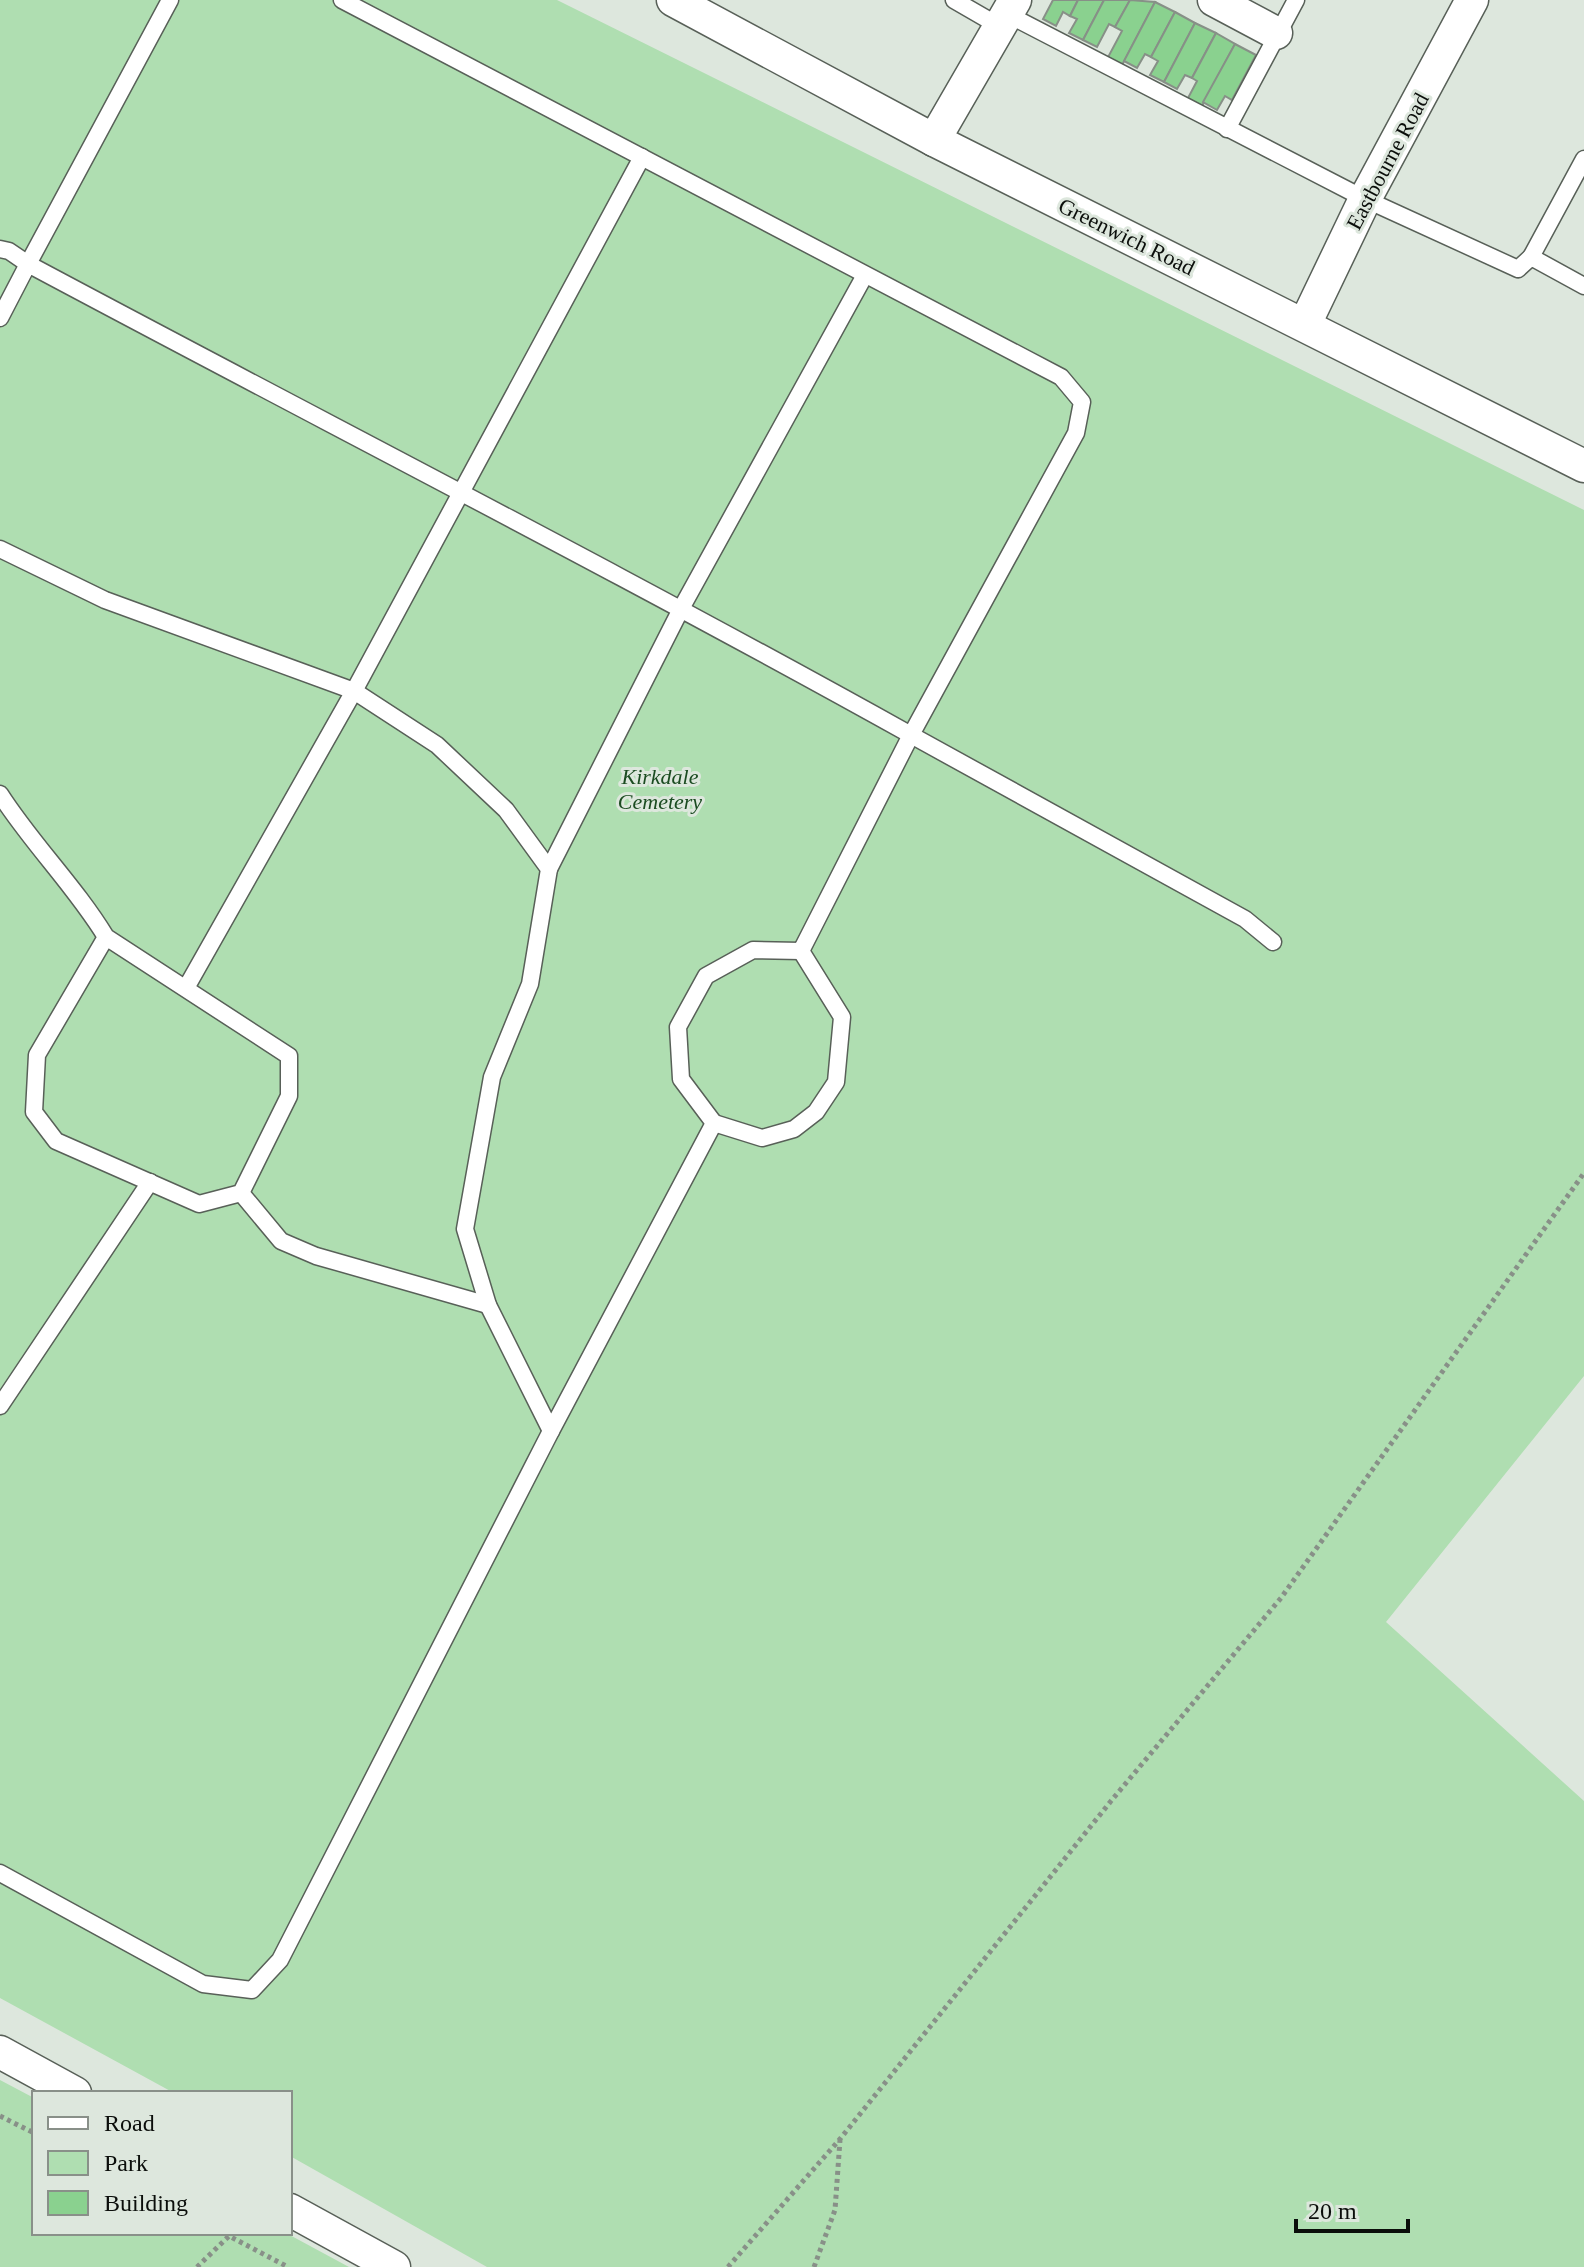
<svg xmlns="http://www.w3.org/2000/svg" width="1584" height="2267" font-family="'Times New Roman',serif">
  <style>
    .green { fill: #afdeb1 }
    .building { fill: #8ad18f; stroke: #879087; stroke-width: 2 }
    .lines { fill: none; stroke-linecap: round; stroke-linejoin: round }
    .service-casing { stroke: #586058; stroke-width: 19 }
    .minor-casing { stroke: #586058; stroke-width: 35 }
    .path { stroke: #889088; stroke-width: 5; stroke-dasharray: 4 4; stroke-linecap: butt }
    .service { stroke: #fff; stroke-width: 16 }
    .minor { stroke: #fff; stroke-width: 32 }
    .labels { text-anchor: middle; stroke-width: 6; stroke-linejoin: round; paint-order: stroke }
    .street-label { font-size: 22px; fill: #0b0e0b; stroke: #dde7dd }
    .park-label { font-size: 22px; font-style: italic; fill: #1b4c21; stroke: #dde7dd }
  </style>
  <rect width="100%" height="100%" fill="#dde7dd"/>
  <g class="green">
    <polygon points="0,0 557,0 1584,510 1584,1376 1386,1622 1584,1801 1584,2267 487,2267 290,2156 290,2093 174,2093 0,1998"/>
    <polygon points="0,2080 34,2098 34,2233 286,2233 349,2267 0,2267"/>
  </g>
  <g class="building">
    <polygon points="1053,0 1078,0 1070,16 1063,12 1056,26 1043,19"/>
    <polygon points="1078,0 1104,0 1083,40 1069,33 1077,19 1070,16"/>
    <polygon points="1104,0 1130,0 1115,27 1109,24 1097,47 1083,40"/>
    <polygon points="1130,0 1155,2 1120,69 1106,61 1122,31 1115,27"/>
    <polygon points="1155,2 1175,12 1151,57 1145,54 1137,68 1124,61"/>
    <polygon points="1175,12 1195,23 1164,82 1150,75 1158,61 1151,57"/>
    <polygon points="1195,23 1216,33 1192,78 1185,75 1177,89 1164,82"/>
    <polygon points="1216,33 1235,44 1202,106 1188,98 1197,81 1192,78"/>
    <polygon points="1235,44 1256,55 1232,100 1225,96 1217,110 1203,102"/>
  </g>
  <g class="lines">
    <defs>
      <g id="service">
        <polyline points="342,0 1061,377 1082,402 1076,433 911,735 1245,919 1273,942"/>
        <polyline points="954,0 999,26"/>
        <polyline points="1007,14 1365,199 1518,269 1531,257 1584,286"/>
        <polyline points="1227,129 1296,0"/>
        <polyline points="0,249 9,251 28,264 170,0"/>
        <polyline points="1531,257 1584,159"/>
        <path d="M0 318 28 264C322 421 620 573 911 735L801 951 753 950 706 976 678 1027 681 1079 714 1123 551 1431 488 1305 465 1229 492 1077 530 984 549 869 506 810 437 745 354 691 105 600 0 549"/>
        <path d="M0 794C32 844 75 886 106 937L289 1056V1096L241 1193 199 1204 56 1141 34 1112 37 1055 106 937"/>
        <polyline points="549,869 682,607 865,275"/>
        <polyline points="186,988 354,691 642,157"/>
        <polyline points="714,1123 762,1138 794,1129 816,1112 836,1082 842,1017 801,951"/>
        <polyline points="241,1193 281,1241 316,1256 488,1305"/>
        <polyline points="0,1406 150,1182"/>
        <polyline points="0,1873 203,1984 252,1990 280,1960 551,1431"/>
      </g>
      <g id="minor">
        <polyline points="673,0 934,140 1584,466"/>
        <polyline points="1214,0 1276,33"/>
        <polyline points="934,140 1015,0"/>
        <polyline points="1305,324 1365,199 1472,0"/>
        <polyline points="0,2052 75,2093"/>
        <polyline points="290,2210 394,2267"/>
      </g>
    </defs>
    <use href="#service" class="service-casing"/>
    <use href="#minor" class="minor-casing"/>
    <g class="path">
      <polyline points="0,2116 34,2133"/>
      <polyline points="197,2267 229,2236 288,2267"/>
      <polyline points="728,2267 840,2139 1111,1801 1281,1598 1584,1173"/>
      <polyline points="814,2267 835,2210 840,2140"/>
    </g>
    <use href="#service" class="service"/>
    <use href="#minor" class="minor"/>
  </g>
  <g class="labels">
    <g class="street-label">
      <text transform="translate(1387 161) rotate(-62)" y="8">Eastbourne Road</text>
      <text transform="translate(1127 236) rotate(26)" y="8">Greenwich Road</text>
    </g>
    <g class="park-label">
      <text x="660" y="784">Kirkdale<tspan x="660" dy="25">Cemetery</tspan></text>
    </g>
  </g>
  <rect x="32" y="2091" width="260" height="144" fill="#dde7dd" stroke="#899089" stroke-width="2"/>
  <rect x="48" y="2117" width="40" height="12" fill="#ffffff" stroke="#899089" stroke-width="2"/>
  <text x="104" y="2131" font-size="24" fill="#0b0e0b">Road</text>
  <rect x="48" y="2151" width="40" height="24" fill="#afdeb1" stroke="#899089" stroke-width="2"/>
  <text x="104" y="2171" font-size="24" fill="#0b0e0b">Park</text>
  <rect x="48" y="2191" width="40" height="24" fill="#8ad18f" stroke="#899089" stroke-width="2"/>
  <text x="104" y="2211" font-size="24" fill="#0b0e0b">Building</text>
  <path d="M1296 2219v12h112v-12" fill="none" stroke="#0b0e0b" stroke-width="4"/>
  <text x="1308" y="2219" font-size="24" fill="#0b0e0b" stroke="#dde7dd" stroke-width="6" paint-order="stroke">20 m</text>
</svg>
